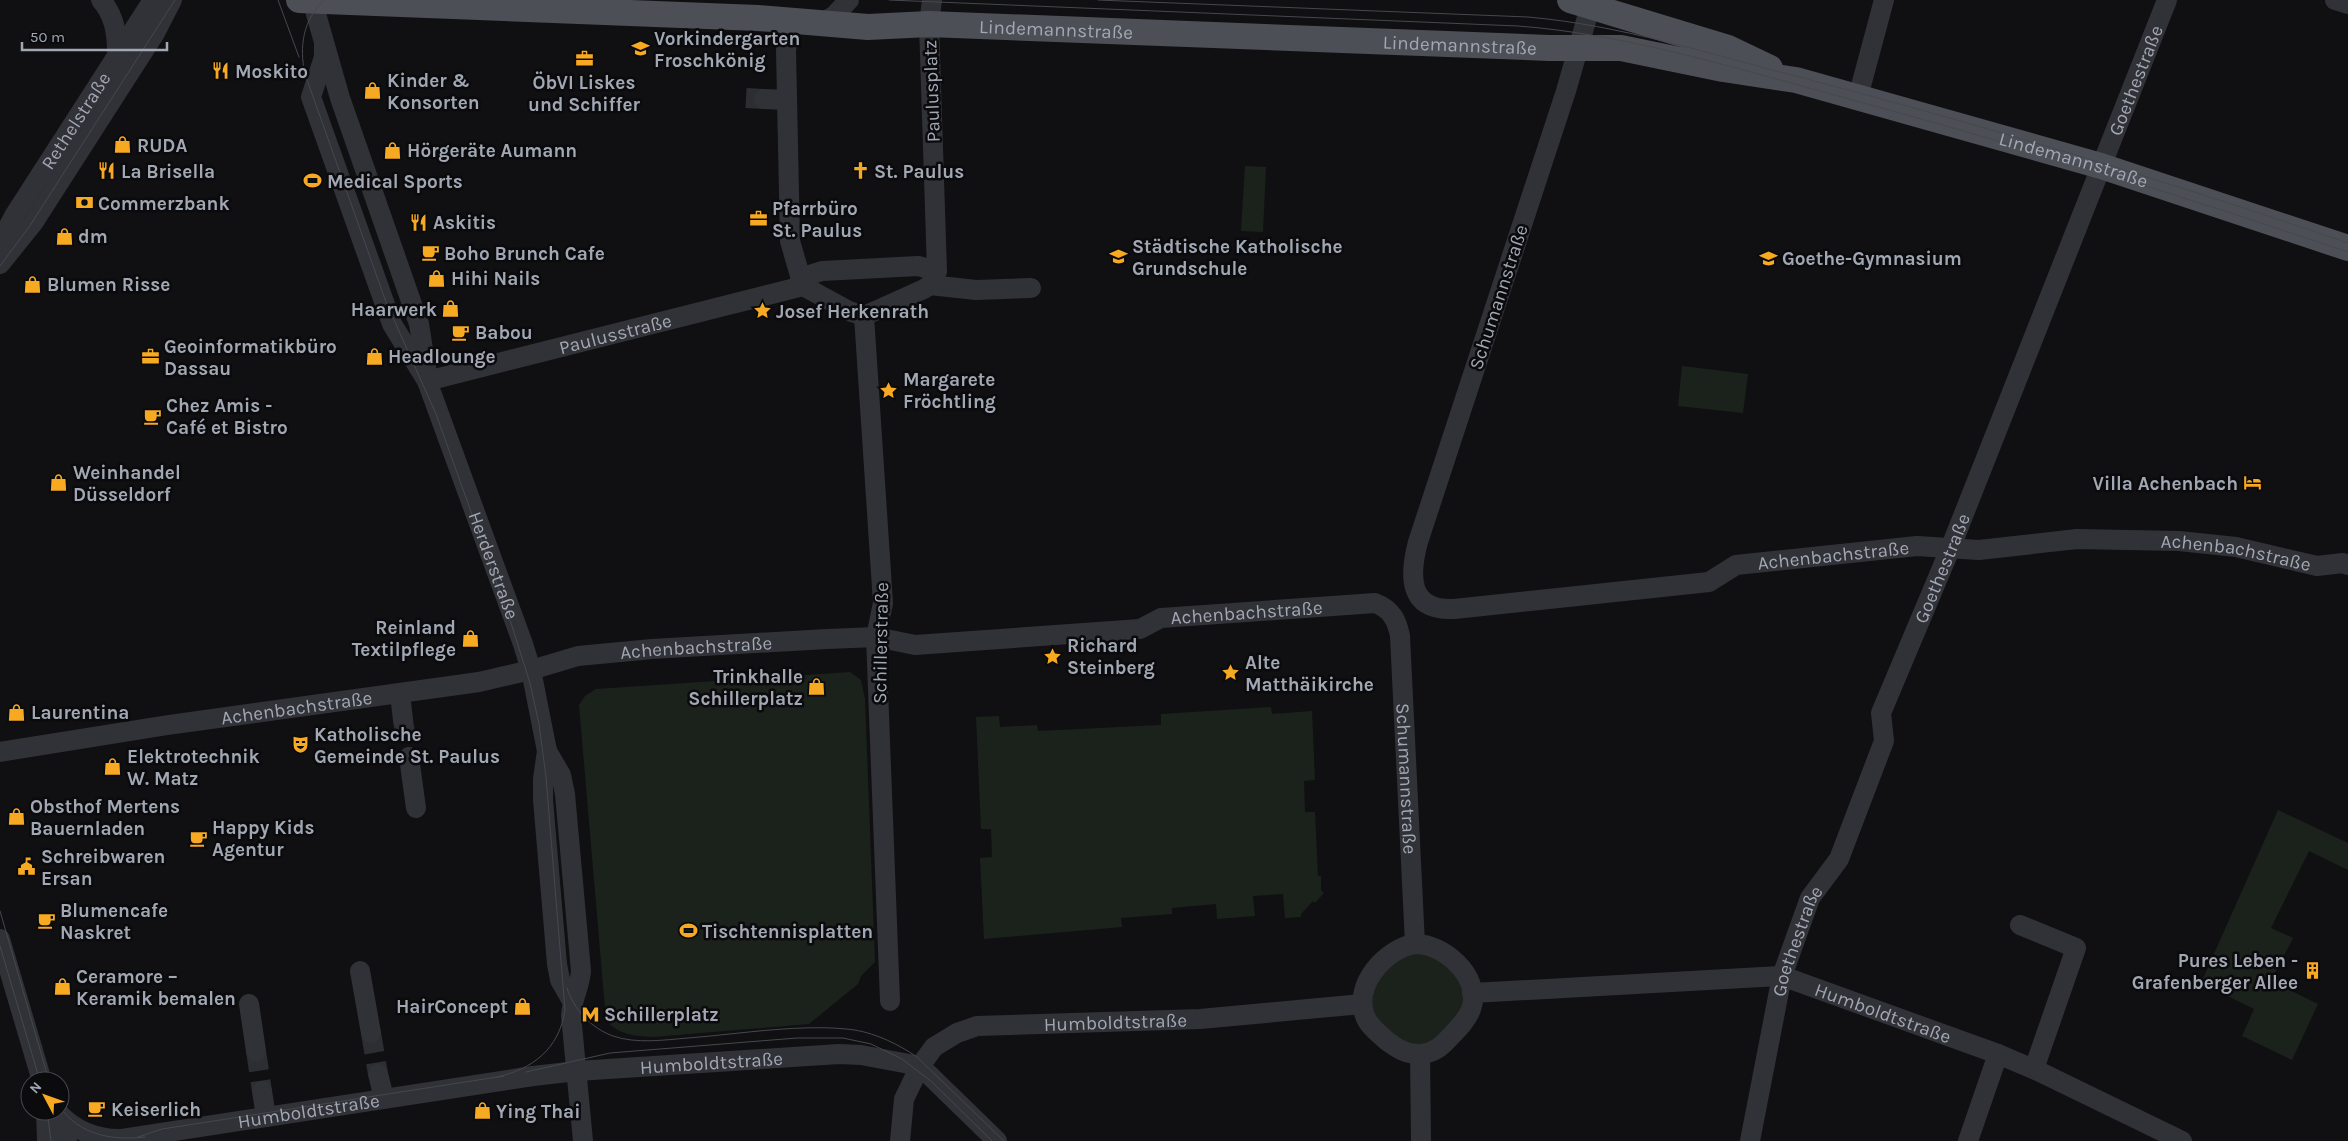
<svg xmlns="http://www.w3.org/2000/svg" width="2348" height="1141" font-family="Karla,sans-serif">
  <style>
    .green { fill: #1b221b }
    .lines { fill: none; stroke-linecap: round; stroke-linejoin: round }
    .minor-tunnel { stroke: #2d2e32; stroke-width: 20; stroke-dasharray: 20 10; stroke-linecap: butt }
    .minor { stroke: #313237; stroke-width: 20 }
    .major { stroke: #4d4f56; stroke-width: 26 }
    .tram { stroke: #46484e; stroke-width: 1 }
    .labels { text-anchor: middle; stroke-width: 5; stroke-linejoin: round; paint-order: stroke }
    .street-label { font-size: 19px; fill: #a1a7b3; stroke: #0b0b0d }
    .poi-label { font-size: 19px; font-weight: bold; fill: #a1a7b3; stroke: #0b0b0d; text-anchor: start }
  </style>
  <rect width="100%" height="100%" fill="#101012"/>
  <g class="green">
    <polygon points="1245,166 1266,167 1263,232 1241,231"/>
    <polygon points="1682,366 1748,374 1743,413 1678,406"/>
    <path d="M850 672 861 680 865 699 875 962 861 976 858 984 809 1024 653 1037C635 1036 618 1035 606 1020L579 705 585 696 596 689Z"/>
    <polygon points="1271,707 1272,714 1312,711 1315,780 1304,781 1305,812 1315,812 1318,876 1321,876 1321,890 1324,893 1315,903 1313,901 1301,914 1301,917 1285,918 1283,894 1253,896 1255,916 1217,919 1216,904 1172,908 1172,914 1121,918 1122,927 984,939 980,858 992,857 991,829 981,829 976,717 999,716 1000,727 1037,725 1038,731 1161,725 1161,714"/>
    <polygon points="2278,810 2348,843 2348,870 2309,851 2271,928 2293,938 2271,981 2318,1004 2292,1060 2242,1036 2254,1009 2201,983"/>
    <polygon points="1422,945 1464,974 1468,1012 1420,1053 1372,1024 1369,980"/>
  </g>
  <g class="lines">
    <g class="minor-tunnel">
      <polyline points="746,98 764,99"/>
      <polyline points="403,720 409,757"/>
      <polyline points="371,1033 378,1074"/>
      <polyline points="256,1051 262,1091"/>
    </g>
    <g class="minor">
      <path d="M101 0C114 15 117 32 117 52"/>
      <polyline points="312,0 340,98 419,324 427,374"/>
      <path id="s1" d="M1592 0 1566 91 1418 542C1409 576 1408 611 1454 609L1709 582 1736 565 1917 546 1979 550 2077 539 2179 541 2236 547 2317 566 2343 563 2348 565"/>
      <polyline points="2335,0 2348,4"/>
      <polyline points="796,21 789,32 786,50 790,241 803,286 849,311 864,316 924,289 930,285 937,271 929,24 932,0"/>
      <polyline points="823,22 834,16 849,0"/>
      <path id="s2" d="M324 45V57L311 97 392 324 427 381 523 644 531 670 547 751 543 779V800L557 964 560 980 572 1001"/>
      <polyline points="1858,97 1884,0"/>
      <polyline points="764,99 787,100"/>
      <path id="s3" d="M0 243 14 216 153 0"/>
      <polyline points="0,264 33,223 155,33 172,0"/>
      <polyline points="800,278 822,271 918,266 937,271"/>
      <polyline points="930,285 976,290 1031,288"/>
      <polyline points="864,316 883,603 876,637 890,1001"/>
      <path id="s4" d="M427 381 803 286"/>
      <polyline points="400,694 403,720"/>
      <path d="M547 751 561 775 565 794 581 971C580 986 572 999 571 1015L583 1141"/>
      <path id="s5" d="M0 752 168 725 479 682 531 670 578 656 652 649 827 639 876 637 915 645 1140 629 1161 618 1375 603C1391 609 1397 620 1400 636L1415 944"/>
      <polyline points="409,757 416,808"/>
      <polyline points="2020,925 2076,948 2034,1069"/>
      <polyline points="0,939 42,1081"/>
      <path d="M1415 944C1443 943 1480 976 1472 1006 1469 1018 1458 1029 1450 1037 1442 1046 1434 1053 1421 1054 1407 1055 1398 1049 1387 1041 1379 1034 1368 1025 1365 1016 1353 985 1386 948 1415 944Z"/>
      <polyline points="360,971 371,1033"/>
      <path id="s6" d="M1472 993 1782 976 1998 1054 2040 1072 2182 1141"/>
      <polyline points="249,1004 256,1051"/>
      <polyline points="1420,1054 1421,1141"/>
      <polyline points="920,1066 997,1141"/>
      <polyline points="378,1074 384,1098"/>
      <polyline points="262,1091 266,1117"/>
      <polyline points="46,1111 47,1141"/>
      <path id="s7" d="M57 1111C72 1130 98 1140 122 1139L533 1076 577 1071 839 1054 861 1055 920 1066"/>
      <polyline points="54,1113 67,1141"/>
      <path id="s8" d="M900 1141 904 1099 920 1066 934 1047 957 1033 977 1026 1200 1019 1362 1004"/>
      <path id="s9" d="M1750 1141 1782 976 1810 898 1839 859 1884 741 1881 713 1950 549 2167 0"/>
      <polyline points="1968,1141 1998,1054"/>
    </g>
    <g class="major">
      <path id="s10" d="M299 0 758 18 868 27 929 24 1549 48H1621L1723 69 1796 80 2101 166 2348 248"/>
      <polyline points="1570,0 1728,48 1770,68"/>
    </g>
    <g class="tram">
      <polyline points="278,0 299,57"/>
      <path d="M324 0C303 20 299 46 305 74L386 302 436 414 511 623 530 683 539 724 546 777 565 1010C559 1049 533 1069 497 1077"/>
      <path d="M889 0 1518 26C1624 34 1728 66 1831 94 2005 141 2177 194 2348 252"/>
      <path d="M1098 0 1528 17C1620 25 1710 54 1799 77 1984 125 2167 181 2348 243"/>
      <polyline points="0,266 29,227 175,0"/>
      <polyline points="0,911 49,1081"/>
      <polyline points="0,946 40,1081"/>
      <path d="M567 988C574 1010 591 1028 613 1036 636 1044 664 1040 688 1038 740 1034 804 1023 855 1030 877 1034 898 1044 917 1057L1004 1141"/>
      <polyline points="526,1072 610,1053 797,1038 843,1038 871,1044 902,1059 931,1081 992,1141"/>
      <path d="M60 1107C79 1135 113 1141 145 1137"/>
      <polyline points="47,1111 51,1141"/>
      <polyline points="138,1137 162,1129 504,1076"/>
    </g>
  </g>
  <defs>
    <symbol id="school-bare" viewBox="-9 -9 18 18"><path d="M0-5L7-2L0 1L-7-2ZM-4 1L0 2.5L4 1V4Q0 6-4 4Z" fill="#f8a922" stroke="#0b0b0d" stroke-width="2.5" paint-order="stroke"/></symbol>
    <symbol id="office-bare" viewBox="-9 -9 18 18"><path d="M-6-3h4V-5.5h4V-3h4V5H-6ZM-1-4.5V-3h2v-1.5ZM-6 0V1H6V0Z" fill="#f8a922" stroke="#0b0b0d" stroke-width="2.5" paint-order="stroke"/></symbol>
    <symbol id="restaurant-bare" viewBox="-9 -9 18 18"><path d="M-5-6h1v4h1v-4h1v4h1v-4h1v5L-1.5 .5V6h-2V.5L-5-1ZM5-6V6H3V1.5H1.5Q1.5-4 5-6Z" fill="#f8a922" stroke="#0b0b0d" stroke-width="2.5" paint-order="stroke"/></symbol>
    <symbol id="shop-bare" viewBox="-9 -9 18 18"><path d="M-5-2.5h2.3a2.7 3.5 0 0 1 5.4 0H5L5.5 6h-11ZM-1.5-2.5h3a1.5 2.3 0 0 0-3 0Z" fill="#f8a922" stroke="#0b0b0d" stroke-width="2.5" paint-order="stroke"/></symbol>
    <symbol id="church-bare" viewBox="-9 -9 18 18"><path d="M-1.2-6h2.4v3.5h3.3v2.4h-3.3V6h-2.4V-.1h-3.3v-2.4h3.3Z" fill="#f8a922" stroke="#0b0b0d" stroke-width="2.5" paint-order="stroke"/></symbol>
    <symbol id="stadium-bare" viewBox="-9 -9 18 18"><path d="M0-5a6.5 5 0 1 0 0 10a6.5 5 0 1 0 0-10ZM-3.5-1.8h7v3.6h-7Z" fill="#f8a922" stroke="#0b0b0d" stroke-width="2.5" paint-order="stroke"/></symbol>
    <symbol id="bank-bare" viewBox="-9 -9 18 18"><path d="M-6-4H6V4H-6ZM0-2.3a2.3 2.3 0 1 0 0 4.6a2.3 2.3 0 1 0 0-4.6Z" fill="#f8a922" stroke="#0b0b0d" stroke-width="2.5" paint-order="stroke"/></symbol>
    <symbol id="cafe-bare" viewBox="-9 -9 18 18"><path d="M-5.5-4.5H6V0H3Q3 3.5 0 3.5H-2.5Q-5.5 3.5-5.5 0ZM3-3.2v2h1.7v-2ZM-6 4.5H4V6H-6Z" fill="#f8a922" stroke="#0b0b0d" stroke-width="2.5" paint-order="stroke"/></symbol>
    <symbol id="sight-bare" viewBox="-9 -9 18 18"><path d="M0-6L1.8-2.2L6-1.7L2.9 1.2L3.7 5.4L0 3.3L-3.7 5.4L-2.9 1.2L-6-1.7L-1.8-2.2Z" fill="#f8a922" stroke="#0b0b0d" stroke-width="2.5" paint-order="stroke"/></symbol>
    <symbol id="hotel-bare" viewBox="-9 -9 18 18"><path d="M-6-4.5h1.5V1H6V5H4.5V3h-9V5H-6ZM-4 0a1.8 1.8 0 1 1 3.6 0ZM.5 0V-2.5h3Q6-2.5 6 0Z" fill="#f8a922" stroke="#0b0b0d" stroke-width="2.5" paint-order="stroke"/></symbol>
    <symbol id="theatre-bare" viewBox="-9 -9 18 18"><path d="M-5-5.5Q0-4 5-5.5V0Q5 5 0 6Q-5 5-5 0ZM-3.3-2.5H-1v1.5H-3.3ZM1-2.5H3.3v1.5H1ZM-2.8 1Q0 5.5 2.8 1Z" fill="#f8a922" stroke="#0b0b0d" stroke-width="2.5" paint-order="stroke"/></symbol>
    <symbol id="civic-bare" viewBox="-9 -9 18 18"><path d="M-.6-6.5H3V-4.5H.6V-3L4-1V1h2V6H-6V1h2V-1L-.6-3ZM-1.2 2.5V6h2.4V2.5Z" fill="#f8a922" stroke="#0b0b0d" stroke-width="2.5" paint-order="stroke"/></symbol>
    <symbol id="building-bare" viewBox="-9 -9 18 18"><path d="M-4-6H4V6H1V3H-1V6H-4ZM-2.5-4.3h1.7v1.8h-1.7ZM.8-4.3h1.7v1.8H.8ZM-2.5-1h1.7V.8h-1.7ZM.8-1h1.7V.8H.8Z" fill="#f8a922" stroke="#0b0b0d" stroke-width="2.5" paint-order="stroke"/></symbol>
    <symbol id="metro-bare" viewBox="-9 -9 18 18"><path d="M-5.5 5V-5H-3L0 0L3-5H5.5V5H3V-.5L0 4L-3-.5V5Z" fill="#f8a922" stroke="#0b0b0d" stroke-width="2.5" paint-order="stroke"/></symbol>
  </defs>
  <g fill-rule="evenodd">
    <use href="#school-bare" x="628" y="36" width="25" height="25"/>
    <use href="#office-bare" x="572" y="46" width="25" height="25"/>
    <use href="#restaurant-bare" x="208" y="58" width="25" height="25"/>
    <use href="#shop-bare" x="360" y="78" width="25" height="25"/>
    <use href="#shop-bare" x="110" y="132" width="25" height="25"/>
    <use href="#shop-bare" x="380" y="138" width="25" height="25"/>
    <use href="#restaurant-bare" x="94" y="158" width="25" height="25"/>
    <use href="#church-bare" x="848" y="158" width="25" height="25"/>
    <use href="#stadium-bare" x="300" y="168" width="25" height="25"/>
    <use href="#bank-bare" x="72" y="190" width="25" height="25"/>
    <use href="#office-bare" x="746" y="206" width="25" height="25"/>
    <use href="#restaurant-bare" x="406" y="210" width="25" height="25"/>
    <use href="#shop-bare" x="52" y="224" width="25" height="25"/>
    <use href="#cafe-bare" x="418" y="240" width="25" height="25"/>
    <use href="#school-bare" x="1106" y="244" width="25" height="25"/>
    <use href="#school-bare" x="1756" y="246" width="25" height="25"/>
    <use href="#shop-bare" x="424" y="266" width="25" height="25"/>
    <use href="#shop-bare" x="20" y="272" width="25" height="25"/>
    <use href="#shop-bare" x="438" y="296" width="25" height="25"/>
    <use href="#sight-bare" x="750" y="298" width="25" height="25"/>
    <use href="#cafe-bare" x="448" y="320" width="25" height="25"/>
    <use href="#shop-bare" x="362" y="344" width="25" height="25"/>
    <use href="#office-bare" x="138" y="344" width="25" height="25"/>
    <use href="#sight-bare" x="876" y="378" width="25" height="25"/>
    <use href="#cafe-bare" x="140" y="404" width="25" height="25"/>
    <use href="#shop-bare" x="46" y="470" width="25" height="25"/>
    <use href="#hotel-bare" x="2240" y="470" width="25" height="25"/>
    <use href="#shop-bare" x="458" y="626" width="25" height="25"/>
    <use href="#sight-bare" x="1040" y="644" width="25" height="25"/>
    <use href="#sight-bare" x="1218" y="660" width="25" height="25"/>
    <use href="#shop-bare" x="804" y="674" width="25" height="25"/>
    <use href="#shop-bare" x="4" y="700" width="25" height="25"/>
    <use href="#theatre-bare" x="288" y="732" width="25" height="25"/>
    <use href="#shop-bare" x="100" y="754" width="25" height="25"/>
    <use href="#shop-bare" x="4" y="804" width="25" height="25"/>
    <use href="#cafe-bare" x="186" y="826" width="25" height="25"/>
    <use href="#civic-bare" x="14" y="854" width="25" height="25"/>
    <use href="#cafe-bare" x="34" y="908" width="25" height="25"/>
    <use href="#stadium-bare" x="676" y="918" width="25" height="25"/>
    <use href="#building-bare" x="2300" y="958" width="25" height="25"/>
    <use href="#shop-bare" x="50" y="974" width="25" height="25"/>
    <use href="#shop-bare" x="510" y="994" width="25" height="25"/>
    <use href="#metro-bare" x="578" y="1002" width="25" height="25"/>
    <use href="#cafe-bare" x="84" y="1096" width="25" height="25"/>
    <use href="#shop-bare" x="470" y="1098" width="25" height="25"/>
  </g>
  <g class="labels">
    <g class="street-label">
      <text dy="7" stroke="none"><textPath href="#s10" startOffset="758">Lindemannstraße</textPath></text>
      <text dy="7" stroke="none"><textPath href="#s10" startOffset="1162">Lindemannstraße</textPath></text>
      <text dy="7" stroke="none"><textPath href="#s9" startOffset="1136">Goethestraße</textPath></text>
      <text transform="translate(931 91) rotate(-92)" y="7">Paulusplatz</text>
      <text dy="7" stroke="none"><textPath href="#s3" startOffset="144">Rethelstraße</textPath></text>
      <text dy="7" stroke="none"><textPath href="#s10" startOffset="1790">Lindemannstraße</textPath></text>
      <text transform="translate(1498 297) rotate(-72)" y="7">Schumannstraße</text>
      <text dy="7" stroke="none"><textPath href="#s4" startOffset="194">Paulusstraße</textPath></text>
      <text dy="7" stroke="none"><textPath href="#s1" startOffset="1455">Achenbachstraße</textPath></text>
      <text dy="7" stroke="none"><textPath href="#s1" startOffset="1050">Achenbachstraße</textPath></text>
      <text dy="7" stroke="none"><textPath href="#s2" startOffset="558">Herderstraße</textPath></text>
      <text dy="7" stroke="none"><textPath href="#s9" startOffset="611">Goethestraße</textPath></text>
      <text dy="7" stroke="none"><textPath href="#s5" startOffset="1260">Achenbachstraße</textPath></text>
      <text transform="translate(880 643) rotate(-89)" y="7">Schillerstraße</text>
      <text dy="7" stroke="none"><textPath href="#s5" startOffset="705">Achenbachstraße</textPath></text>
      <text dy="7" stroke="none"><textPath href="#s5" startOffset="300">Achenbachstraße</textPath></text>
      <text dy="7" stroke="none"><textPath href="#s5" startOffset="1575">Schumannstraße</textPath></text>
      <text dy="7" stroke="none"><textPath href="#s9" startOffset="206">Goethestraße</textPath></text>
      <text dy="7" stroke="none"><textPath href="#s6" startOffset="418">Humboldtstraße</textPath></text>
      <text dy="7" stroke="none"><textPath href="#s8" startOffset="289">Humboldtstraße</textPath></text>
      <text dy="7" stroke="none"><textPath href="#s7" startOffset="668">Humboldtstraße</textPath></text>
      <text dy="7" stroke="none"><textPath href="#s7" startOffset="262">Humboldtstraße</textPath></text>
    </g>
    <g class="poi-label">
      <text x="654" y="45">Vorkindergarten<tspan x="654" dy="22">Froschkönig</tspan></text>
      <text x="235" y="78">Moskito</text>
      <text x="387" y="87">Kinder &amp;<tspan x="387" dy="22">Konsorten</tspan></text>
      <text x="584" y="89" text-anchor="middle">ÖbVI Liskes<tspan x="584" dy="22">und Schiffer</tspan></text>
      <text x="137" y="152">RUDA</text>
      <text x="407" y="157">Hörgeräte Aumann</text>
      <text x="121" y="178">La Brisella</text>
      <text x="874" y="178">St. Paulus</text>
      <text x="327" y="188">Medical Sports</text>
      <text x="98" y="210">Commerzbank</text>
      <text x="772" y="215">Pfarrbüro<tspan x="772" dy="22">St. Paulus</tspan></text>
      <text x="433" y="229">Askitis</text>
      <text x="78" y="243">dm</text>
      <text x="1132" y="253">Städtische Katholische<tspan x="1132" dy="22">Grundschule</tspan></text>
      <text x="444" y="260">Boho Brunch Cafe</text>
      <text x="1782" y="265">Goethe-Gymnasium</text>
      <text x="451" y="285">Hihi Nails</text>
      <text x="47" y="291">Blumen Risse</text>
      <text x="437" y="316" text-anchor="end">Haarwerk</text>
      <text x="776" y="318">Josef Herkenrath</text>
      <text x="475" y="339">Babou</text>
      <text x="164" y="353">Geoinformatikbüro<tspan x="164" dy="22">Dassau</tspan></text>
      <text x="388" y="363">Headlounge</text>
      <text x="903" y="386">Margarete<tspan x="903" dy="22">Fröchtling</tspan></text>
      <text x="166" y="412">Chez Amis -<tspan x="166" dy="22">Café et Bistro</tspan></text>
      <text x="73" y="479">Weinhandel<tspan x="73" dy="22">Düsseldorf</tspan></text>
      <text x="2238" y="490" text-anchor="end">Villa Achenbach</text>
      <text x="456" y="634" text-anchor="end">Reinland<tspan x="456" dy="22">Textilpflege</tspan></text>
      <text x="1067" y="652">Richard<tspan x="1067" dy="22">Steinberg</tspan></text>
      <text x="1245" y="669">Alte<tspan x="1245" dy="22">Matthäikirche</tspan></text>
      <text x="803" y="683" text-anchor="end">Trinkhalle<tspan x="803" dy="22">Schillerplatz</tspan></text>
      <text x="31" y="719">Laurentina</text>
      <text x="314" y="741">Katholische<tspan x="314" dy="22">Gemeinde St. Paulus</tspan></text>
      <text x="127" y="763">Elektrotechnik<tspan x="127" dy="22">W. Matz</tspan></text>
      <text x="30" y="813">Obsthof Mertens<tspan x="30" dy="22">Bauernladen</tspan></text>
      <text x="212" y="834">Happy Kids<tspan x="212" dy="22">Agentur</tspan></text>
      <text x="41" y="863">Schreibwaren<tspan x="41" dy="22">Ersan</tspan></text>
      <text x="60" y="917">Blumencafe<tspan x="60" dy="22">Naskret</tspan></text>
      <text x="702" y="938">Tischtennisplatten</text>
      <text x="2298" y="967" text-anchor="end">Pures Leben -<tspan x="2298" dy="22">Grafenberger Allee</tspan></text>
      <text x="76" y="983">Ceramore –<tspan x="76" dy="22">Keramik bemalen</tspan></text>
      <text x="508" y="1013" text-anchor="end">HairConcept</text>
      <text x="604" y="1021">Schillerplatz</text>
      <text x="111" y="1116">Keiserlich</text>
      <text x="496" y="1118">Ying Thai</text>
    </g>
  </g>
  <g transform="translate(45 1096) rotate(311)"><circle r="24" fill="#0b0b0d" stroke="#47494f"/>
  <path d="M0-4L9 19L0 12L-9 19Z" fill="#f8a922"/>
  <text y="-8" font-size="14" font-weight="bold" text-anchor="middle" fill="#a1a7b3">N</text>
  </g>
  <path d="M22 42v8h145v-8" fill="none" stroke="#a1a7b3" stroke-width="2.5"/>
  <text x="30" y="42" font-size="15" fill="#a1a7b3" stroke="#0b0b0d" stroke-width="4" paint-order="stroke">50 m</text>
</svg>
